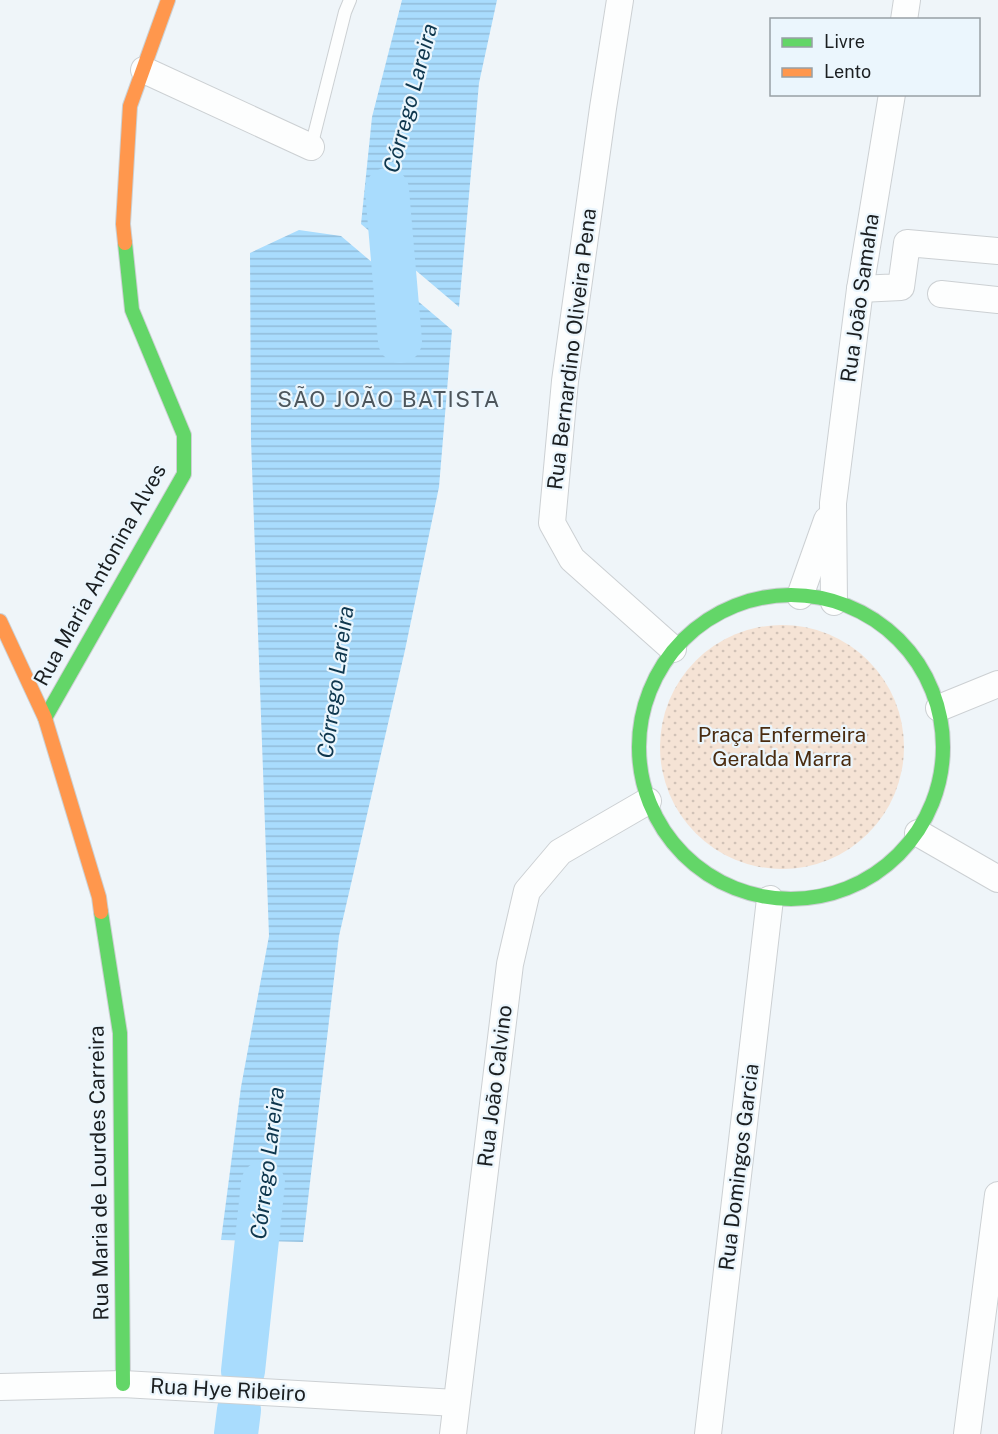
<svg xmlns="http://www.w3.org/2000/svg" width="998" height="1434" font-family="'Public Sans',sans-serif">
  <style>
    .green { fill: url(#green-dots) }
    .water { fill: url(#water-rules) }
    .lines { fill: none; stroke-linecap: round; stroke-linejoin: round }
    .river { stroke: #a9dcfd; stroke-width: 44 }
    .lane-casing { stroke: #ccd0d3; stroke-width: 14 }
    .street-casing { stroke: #ccd0d3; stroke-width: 28 }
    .fast-casing { stroke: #ccd0d3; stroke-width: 16 }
    .slow-casing { stroke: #ccd0d3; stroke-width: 16 }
    .lane { stroke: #fdfefe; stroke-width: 12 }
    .street { stroke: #fdfefe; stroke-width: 26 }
    .fast { stroke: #63d668; stroke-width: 14 }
    .slow { stroke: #ff974d; stroke-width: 14 }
    .labels { text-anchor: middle; stroke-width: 4.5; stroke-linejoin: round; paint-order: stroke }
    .street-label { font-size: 21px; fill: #1b1f21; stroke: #ebf6fd }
    .park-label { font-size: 21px; fill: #4a2c10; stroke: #ebf6fd }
    .water-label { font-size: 22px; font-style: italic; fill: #0e364d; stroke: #ebf6fd }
    .neighbourhood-label { font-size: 22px; letter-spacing: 1.5px; fill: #4d565c; stroke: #ebf6fd }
  </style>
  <defs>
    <pattern id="green-dots" width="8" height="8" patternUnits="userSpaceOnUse" patternTransform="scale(1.5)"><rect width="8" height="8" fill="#f5e3d5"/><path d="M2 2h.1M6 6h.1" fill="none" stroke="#d1c2b7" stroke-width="1.8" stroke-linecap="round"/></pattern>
    <pattern id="water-rules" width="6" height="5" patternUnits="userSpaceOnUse" patternTransform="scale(1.5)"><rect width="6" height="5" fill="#a9dcfd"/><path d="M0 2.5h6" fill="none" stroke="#91bcd9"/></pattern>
  </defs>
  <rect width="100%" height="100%" fill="#eff5f9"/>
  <circle class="green" cx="782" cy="747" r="122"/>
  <g class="water">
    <polygon points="402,0 497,0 479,83 459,307 361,224 372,117"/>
    <polygon points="299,230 341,236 452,330 439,487 405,650 339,936 303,1242 221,1240 241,1087 269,936 251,440 250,253"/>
  </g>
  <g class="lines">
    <g class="river">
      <polyline points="387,190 400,341"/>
      <polyline points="243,1371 263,1183"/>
      <polyline points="236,1434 239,1410"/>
    </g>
    <defs>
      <polyline id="lane" points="311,147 345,12 350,0"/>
      <g id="street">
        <polyline points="620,0 603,108 565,381 552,523 572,559 673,649"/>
        <polyline points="904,20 907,0"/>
        <polyline points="144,70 311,147"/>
        <polyline points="860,289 901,287 907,243 998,251"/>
        <polyline points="941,294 998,300"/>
        <polyline points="800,596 827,520"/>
        <polyline points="834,602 833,503 860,289 892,94"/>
        <polyline points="939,708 998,684"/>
        <polyline points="918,833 998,879"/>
        <polyline points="0,1387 123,1384 456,1403"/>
        <polyline points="453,1434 510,964 527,891 560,852 648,801"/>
        <polyline points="708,1434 770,899"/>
        <polyline points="967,1434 998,1195"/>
      </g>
      <g id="fast">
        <circle cx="791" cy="747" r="152"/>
        <polyline points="45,718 184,474 184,435 132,310 125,243"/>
        <polyline points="101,912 120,1033 123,1384"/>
      </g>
      <g id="slow">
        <polyline points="125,243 123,224 130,106 168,0"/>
        <polyline points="0,621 45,718 99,897 101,912"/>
      </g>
    </defs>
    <use href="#lane" class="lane-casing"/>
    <use href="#street" class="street-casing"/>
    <use href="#fast" class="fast-casing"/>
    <use href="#slow" class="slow-casing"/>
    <use href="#lane" class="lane"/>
    <use href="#street" class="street"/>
    <use href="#fast" class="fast"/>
    <use href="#slow" class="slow"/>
  </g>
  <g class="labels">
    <g class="street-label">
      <text transform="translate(860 298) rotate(-82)" y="7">Rua João Samaha</text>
      <text transform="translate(572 349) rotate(-83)" y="7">Rua Bernardino Oliveira Pena</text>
      <text transform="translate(100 575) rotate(-61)" y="7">Rua Maria Antonina Alves</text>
      <text transform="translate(495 1086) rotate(-83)" y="7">Rua João Calvino</text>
      <text transform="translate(739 1167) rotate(-83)" y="7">Rua Domingos Garcia</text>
      <text transform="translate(99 1173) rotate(-91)" y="7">Rua Maria de Lourdes Carreira</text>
      <text transform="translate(228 1390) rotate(3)" y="7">Rua Hye Ribeiro</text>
    </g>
    <g class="park-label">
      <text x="782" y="742">Praça Enfermeira<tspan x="782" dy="24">Geralda Marra</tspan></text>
    </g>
    <g class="water-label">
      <text transform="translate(410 98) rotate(-75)" y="8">Córrego Lareira</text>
      <text transform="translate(335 682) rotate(-82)" y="8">Córrego Lareira</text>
      <text transform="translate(267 1163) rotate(-83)" y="8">Córrego Lareira</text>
    </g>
    <g class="neighbourhood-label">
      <text x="389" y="407">SÃO JOÃO BATISTA</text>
    </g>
  </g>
  <rect x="770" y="18" width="210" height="78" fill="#ebf6fd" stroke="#98a0a5" stroke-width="1.5"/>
  <rect x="782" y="38" width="30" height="9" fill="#63d668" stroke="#98a0a5" stroke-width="1.5"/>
  <text x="824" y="48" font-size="18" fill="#1b1f21">Livre</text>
  <rect x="782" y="68" width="30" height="9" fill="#ff974d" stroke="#98a0a5" stroke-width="1.5"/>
  <text x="824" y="78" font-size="18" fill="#1b1f21">Lento</text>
</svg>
